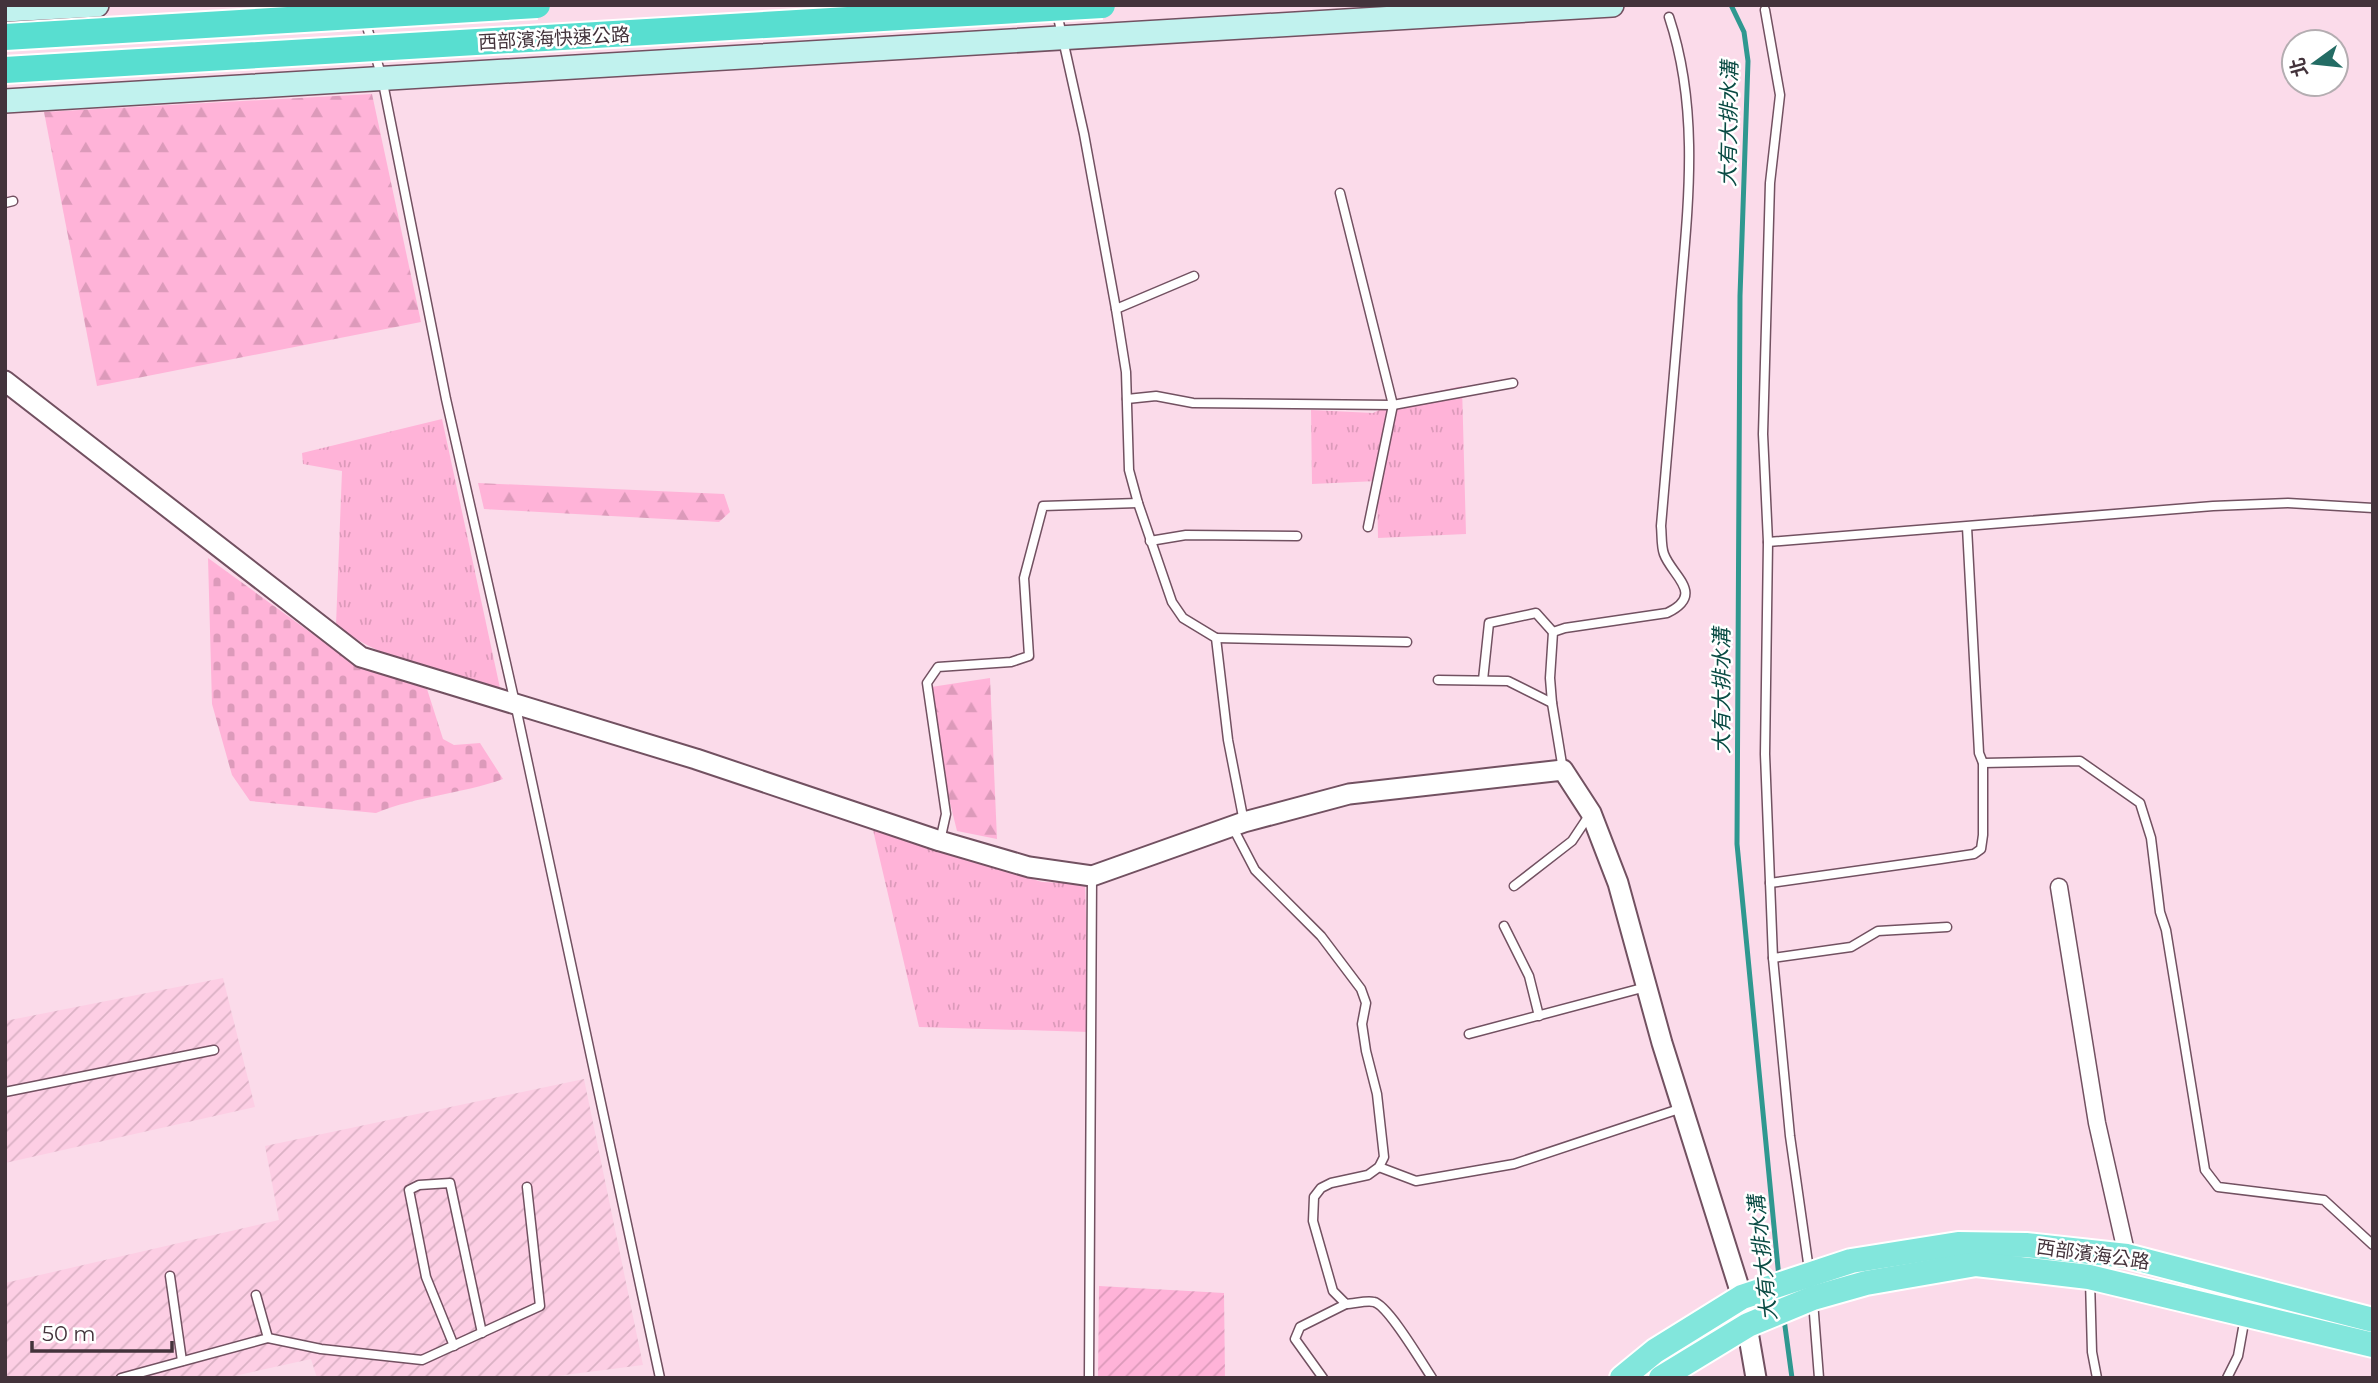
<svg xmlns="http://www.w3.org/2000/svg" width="2378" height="1383" font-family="Montserrat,'Noto Sans TC',sans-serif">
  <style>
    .industrial { fill: url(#industrial-furrows) }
    .grass { fill: url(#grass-tufts) }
    .forest { fill: url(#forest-firs) }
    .cemetery { fill: url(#cemetery-stones) }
    .garden { fill: url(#garden-furrows) }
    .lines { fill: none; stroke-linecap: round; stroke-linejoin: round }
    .stream { stroke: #2f9890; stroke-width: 5 }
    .service-casing { stroke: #725161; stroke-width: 11 }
    .minor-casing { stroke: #725161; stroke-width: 19 }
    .tertiary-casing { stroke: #725161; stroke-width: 23 }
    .secondary-casing { stroke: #725161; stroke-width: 26 }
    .primary-casing { stroke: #fff; stroke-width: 28 }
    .service { stroke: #fff; stroke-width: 8 }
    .minor { stroke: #fff; stroke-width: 16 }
    .tertiary { stroke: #fff; stroke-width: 19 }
    .secondary { stroke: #c1f2ee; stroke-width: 23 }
    .primary { stroke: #82e6dc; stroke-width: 24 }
    .trunk-bridge-casing { stroke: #fff; stroke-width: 30; stroke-linecap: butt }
    .trunk-bridge { stroke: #58ded0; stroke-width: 26 }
    .labels { text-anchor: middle; stroke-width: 5; stroke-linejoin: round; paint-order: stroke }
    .street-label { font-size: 19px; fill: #43333b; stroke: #fff }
    .water-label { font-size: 21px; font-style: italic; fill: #0a4b44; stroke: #fff }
  </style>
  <defs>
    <pattern id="industrial-furrows" width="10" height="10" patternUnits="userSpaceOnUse" patternTransform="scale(1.75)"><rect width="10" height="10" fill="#fdcee4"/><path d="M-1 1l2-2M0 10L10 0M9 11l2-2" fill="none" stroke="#dab1c4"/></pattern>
    <pattern id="grass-tufts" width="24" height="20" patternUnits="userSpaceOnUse" patternTransform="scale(1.75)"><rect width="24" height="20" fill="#ffb3d8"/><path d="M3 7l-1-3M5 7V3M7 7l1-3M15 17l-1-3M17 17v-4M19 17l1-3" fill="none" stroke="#dc9aba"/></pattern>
    <pattern id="forest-firs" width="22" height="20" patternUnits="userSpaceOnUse" patternTransform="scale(1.75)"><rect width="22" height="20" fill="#ffb3d8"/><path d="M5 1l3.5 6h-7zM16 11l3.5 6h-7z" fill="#dc9aba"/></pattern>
    <pattern id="cemetery-stones" width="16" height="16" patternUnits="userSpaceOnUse" patternTransform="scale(1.75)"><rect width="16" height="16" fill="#ffb3d8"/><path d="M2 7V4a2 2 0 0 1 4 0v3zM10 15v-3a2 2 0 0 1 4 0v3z" fill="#dc9aba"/></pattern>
    <pattern id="garden-furrows" width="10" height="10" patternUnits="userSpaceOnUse" patternTransform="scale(1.75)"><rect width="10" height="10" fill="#ffb3d8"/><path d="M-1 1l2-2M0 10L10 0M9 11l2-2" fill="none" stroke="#dc9aba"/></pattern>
  </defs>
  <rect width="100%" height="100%" fill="#fbdbea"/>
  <g class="industrial">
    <polygon points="223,978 255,1107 5,1163 5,1021"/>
    <polygon points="584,1079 643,1365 541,1378 317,1378 311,1359 225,1378 5,1378 5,1283 279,1220 265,1146"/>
  </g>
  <g class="grass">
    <polygon points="1462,386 1466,534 1378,538 1377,481 1312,484 1311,410 1373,413 1403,399"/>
    <path d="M442 419 500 688C443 672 383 662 336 625L342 471 303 464 302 453Z"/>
    <polygon points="873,830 1042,882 1065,883 1085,880 1089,1032 919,1027"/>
  </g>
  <g class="forest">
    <polygon points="372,94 421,322 97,386 44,112"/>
    <polygon points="478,483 724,494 730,512 719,522 484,509"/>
    <polygon points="990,678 997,839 957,831 928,714 931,687"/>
  </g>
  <path class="cemetery" d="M208 558 354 664 427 689 443 739 454 745 480 743 503 779C462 794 417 796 376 813L250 801 232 775 212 704Z"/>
  <polygon class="garden" points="1099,1286 1224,1293 1225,1378 1098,1378"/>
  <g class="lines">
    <g class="stream">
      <polyline points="1731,5 1744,32 1748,61 1740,296 1737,844 1779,1278"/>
      <polyline points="1784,1319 1792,1378"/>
    </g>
    <defs>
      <g id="service">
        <polyline points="1765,10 1780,95 1770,183 1763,434 1768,542 1765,754 1773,958 1790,1136 1809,1270"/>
        <polyline points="1057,13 1084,134 1116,309 1126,372 1129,470 1138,503 1172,602 1183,618 1216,638 1228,740 1244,822"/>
        <polyline points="365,20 382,78 446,399 515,703 660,1378"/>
        <polyline points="1340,193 1393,405 1368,527"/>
        <polyline points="5,203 13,201"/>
        <polyline points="1116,309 1194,276"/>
        <polyline points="1127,399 1156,396 1193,403 1393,405 1513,383"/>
        <polyline points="1150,541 1186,535 1297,536"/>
        <polyline points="1768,542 2213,506 2288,503 2373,508"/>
        <polyline points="1216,638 1407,642"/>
        <polyline points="1438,680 1508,681 1552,703"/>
        <polyline points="1483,680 1489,623 1536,613 1553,632"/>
        <polyline points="1983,763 2080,761 2140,803 2151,838 2160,912 2166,930 2205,1170 2218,1187 2324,1200 2373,1245"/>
        <path d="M1563 770 1552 703 1550 678 1553 632 1565 628 1667 613C1706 594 1672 576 1664 554 1661 546 1662 535 1661 526 1667 452 1674 377 1680 302 1688 206 1700 110 1669 17"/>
        <path d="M1232 826 1255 870 1321 936 1361 989 1366 1003 1362 1024 1366 1051 1377 1094 1384 1157 1379 1167 1368 1175 1331 1183 1321 1188 1314 1197 1313 1221 1333 1291 1346 1304C1354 1304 1366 1300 1374 1302 1388 1305 1422 1363 1432 1378"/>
        <polyline points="940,841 946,814 927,683 938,667 1011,662 1029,656 1024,578 1043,506 1138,503"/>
        <polyline points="1770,883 1941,859 1974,854 1981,849 1983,835 1983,763 1979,753 1967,527"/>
        <polyline points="1514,886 1572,841 1590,814"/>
        <polyline points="1504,926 1529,976 1539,1016"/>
        <polyline points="1773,958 1851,947 1878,931 1947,927"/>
        <polyline points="1469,1034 1646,987"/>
        <polyline points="5,1092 214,1050"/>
        <polyline points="1379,1167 1416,1181 1514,1164 1682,1108"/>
        <polyline points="170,1276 182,1361"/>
        <polyline points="2090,1280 2092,1352 2097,1378"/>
        <polyline points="1813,1301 1819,1378"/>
        <polyline points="268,1338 321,1349 422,1360 540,1306 527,1187"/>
        <polyline points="454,1346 426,1277 409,1190 419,1185 450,1183 482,1333"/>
        <polyline points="121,1378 268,1338 256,1295"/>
        <polyline points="1089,1378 1092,877"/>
        <polyline points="1323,1378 1295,1339 1300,1327 1346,1304"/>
        <polyline points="2227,1378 2238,1356 2245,1317"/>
      </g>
      <polyline id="minor" points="2059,887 2097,1123 2127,1256"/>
      <polyline id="tertiary" points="5,381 361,657 696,759 940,841 1029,867 1092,876 1244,822 1349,794 1563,770 1591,813 1618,883 1662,1043 1742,1297 1756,1378"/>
      <g id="secondary">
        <polyline points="5,10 97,5"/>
        <polyline points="5,101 1612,5"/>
      </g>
      <g id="primary">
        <polyline points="1622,1378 1655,1351 1742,1297 1851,1261 1958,1244 2026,1245 2127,1256 2373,1320"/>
        <polyline points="1661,1378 1748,1325 1813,1298 1866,1283 1976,1264 2089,1277 2373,1345"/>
      </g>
    </defs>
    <use href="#service" class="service-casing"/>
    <use href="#minor" class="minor-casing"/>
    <use href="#tertiary" class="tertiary-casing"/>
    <use href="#secondary" class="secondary-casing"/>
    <use href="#primary" class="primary-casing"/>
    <use href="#service" class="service"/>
    <use href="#minor" class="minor"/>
    <use href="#tertiary" class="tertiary"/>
    <use href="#secondary" class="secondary"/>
    <use href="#primary" class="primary"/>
    <defs>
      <g id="trunk-bridge">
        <polyline points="5,37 537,5"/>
        <polyline points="5,70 1102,5"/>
      </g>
    </defs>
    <use href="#trunk-bridge" class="trunk-bridge-casing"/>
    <use href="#trunk-bridge" class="trunk-bridge"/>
  </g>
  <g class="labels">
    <g class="street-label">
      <text transform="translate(554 38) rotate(-3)" y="7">西部濱海快速公路</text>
      <text transform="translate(2093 1254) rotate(8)" y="7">西部濱海公路</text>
    </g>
    <g class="water-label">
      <text transform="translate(1729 124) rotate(-89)" y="7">大有大排水溝</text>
      <text transform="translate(1722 691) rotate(-90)" y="7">大有大排水溝</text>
      <text transform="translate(1763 1258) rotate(-96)" y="7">大有大排水溝</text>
    </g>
  </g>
  <rect width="2378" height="1383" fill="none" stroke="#43333b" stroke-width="14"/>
  <g transform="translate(2315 63) rotate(255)"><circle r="33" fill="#ffffff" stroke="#b4adb1" stroke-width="2"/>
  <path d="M0-5L12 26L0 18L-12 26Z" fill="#236c64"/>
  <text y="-10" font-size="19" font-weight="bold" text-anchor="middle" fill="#43333b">北</text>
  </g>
  <path d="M32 1341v10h140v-10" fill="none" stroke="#43333b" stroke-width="3.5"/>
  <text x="42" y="1341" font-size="21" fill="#43333b" stroke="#ffffff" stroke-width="5" paint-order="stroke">50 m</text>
</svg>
